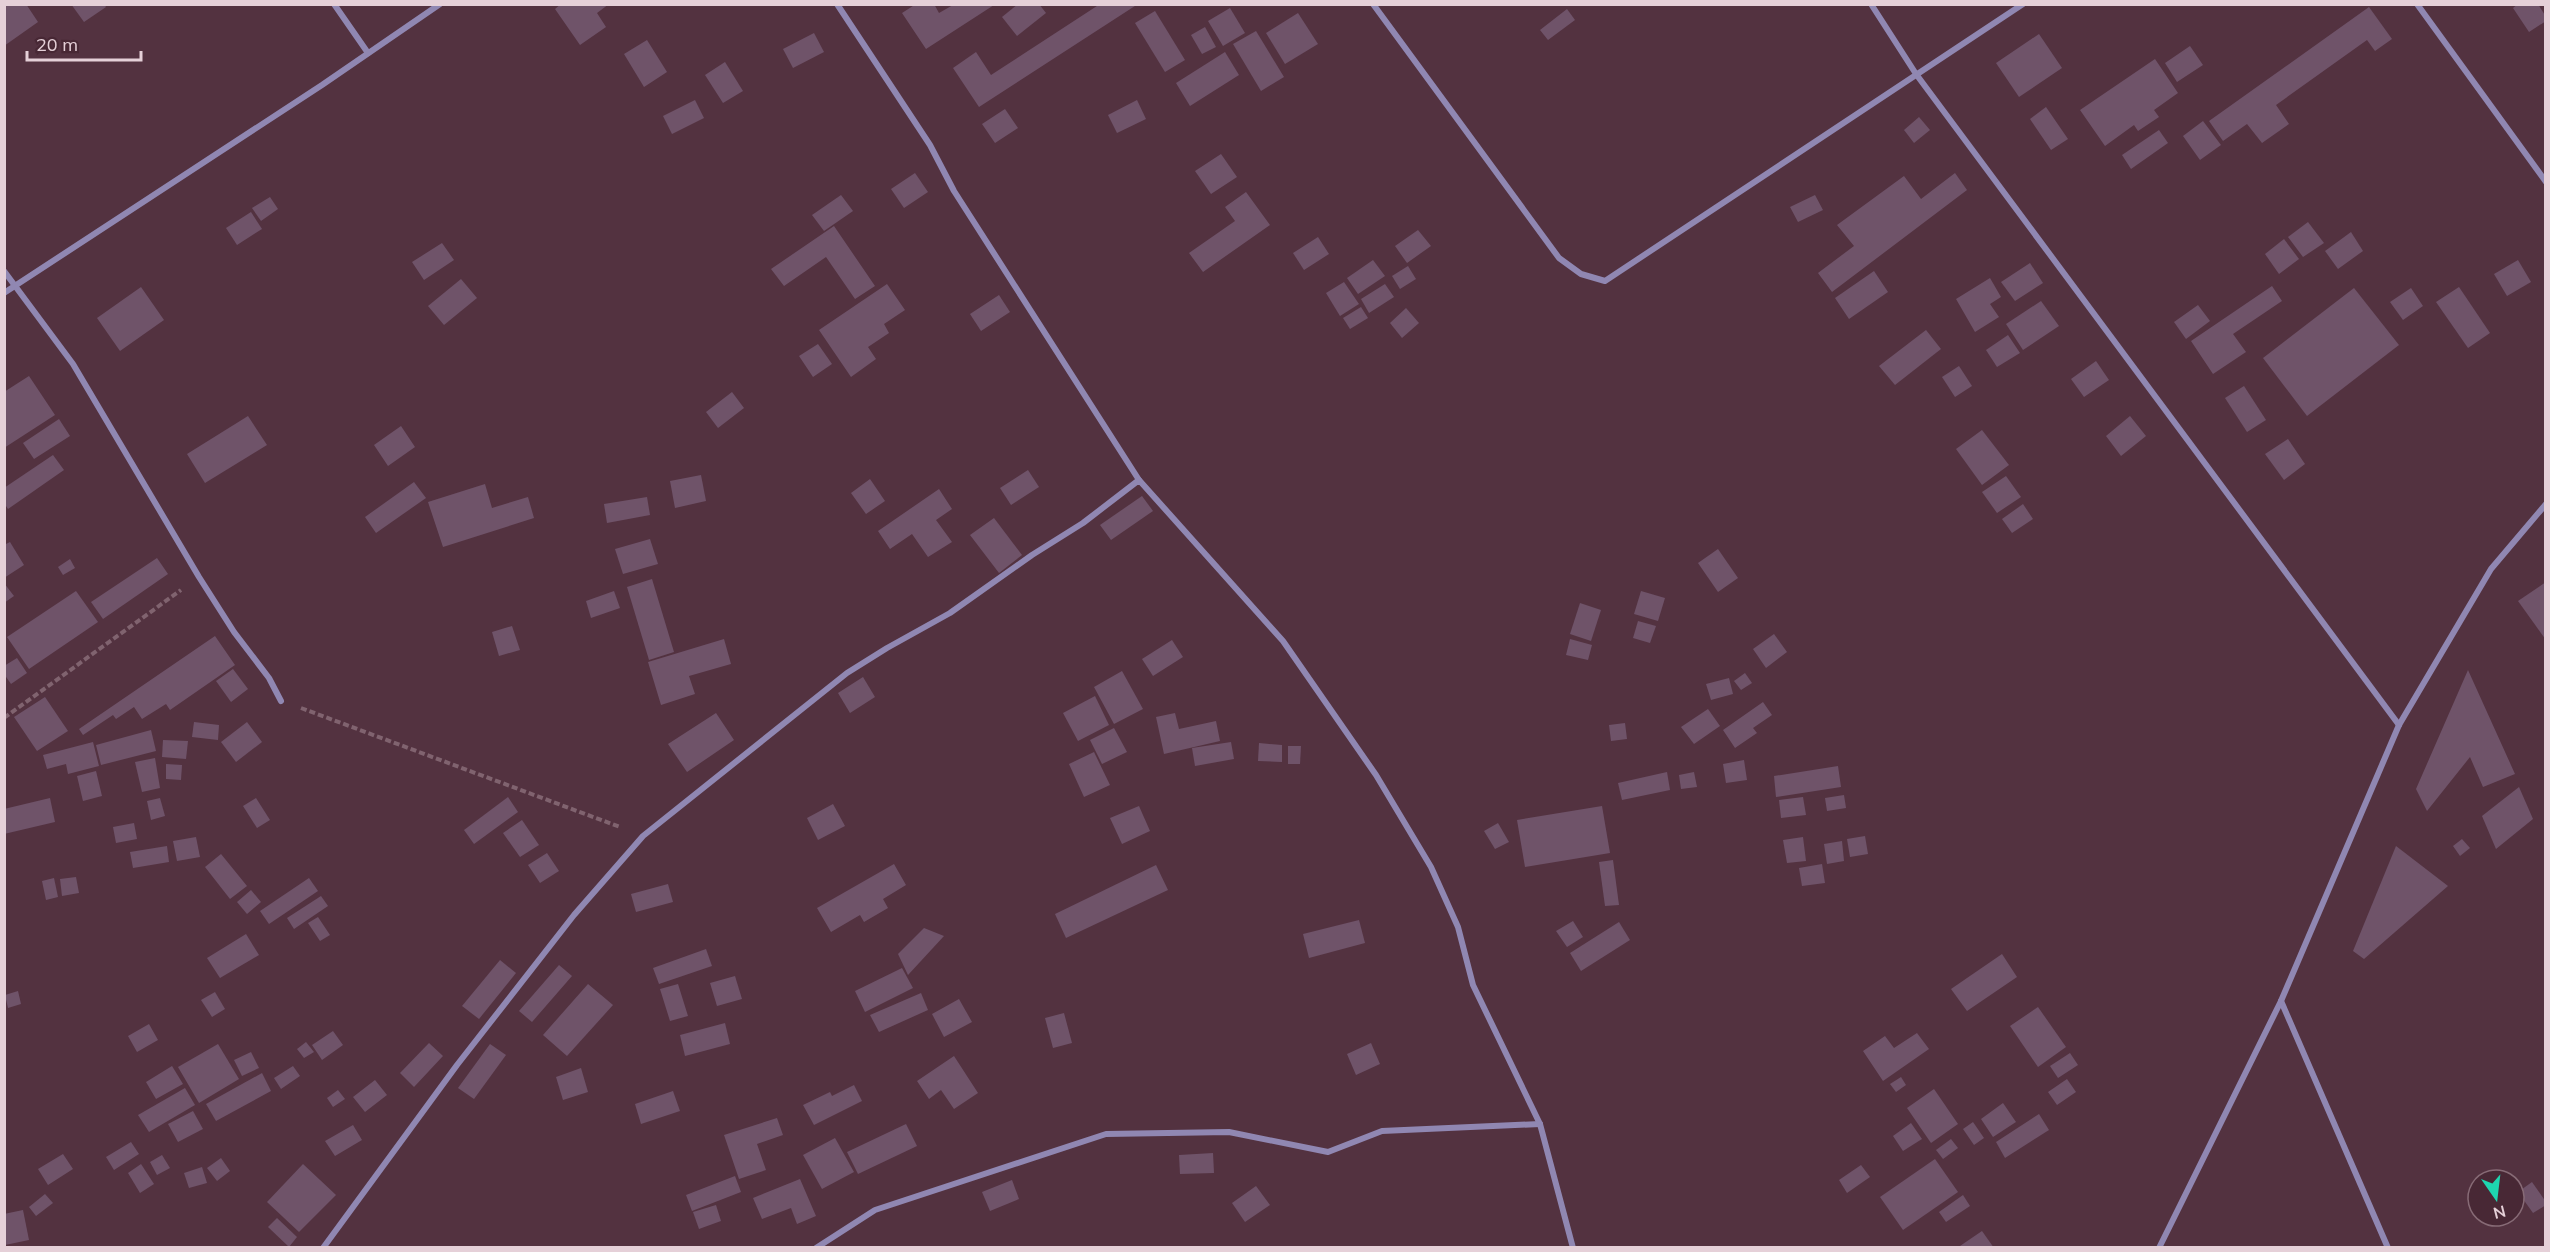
<svg xmlns="http://www.w3.org/2000/svg" width="2550" height="1252" font-family="Mulish,sans-serif">
  <style>
    .building { fill: #6f5369 }
    .lines { fill: none; stroke-linecap: round; stroke-linejoin: round }
    .path { stroke: #80636f; stroke-width: 4; stroke-dasharray: 6 3; stroke-linecap: butt }
    .street { stroke: #9087b2; stroke-width: 6 }
  </style>
  <rect width="100%" height="100%" fill="#533240"/>
  <g class="building">
    <polygon points="4,4 26,4 38,22 4,46"/>
    <polygon points="71,4 104,4 106,7 84,22"/>
    <polygon points="561,4 609,4 597,13 606,27 580,45 555,9"/>
    <polygon points="916,4 934,4 939,13 953,5 994,5 926,49 902,13"/>
    <polygon points="1018,4 1039,4 1046,13 1017,36 1002,17"/>
    <polygon points="1100,4 1138,4 979,107 953,68 976,52 991,75"/>
    <polygon points="2518,4 2538,4 2546,17 2546,21 2529,32 2513,8"/>
    <polygon points="2369,7 2392,39 2375,51 2367,40 2276,105 2289,124 2262,143 2247,124 2223,141 2209,121"/>
    <polygon points="1230,8 1245,33 1223,46 1208,21"/>
    <polygon points="1567,9 1575,20 1548,40 1540,30"/>
    <polygon points="1155,11 1185,60 1165,72 1135,23"/>
    <polygon points="1298,13 1318,44 1285,64 1266,33"/>
    <polygon points="1205,27 1216,47 1202,54 1191,35"/>
    <polygon points="1256,31 1284,77 1261,91 1233,44"/>
    <polygon points="814,33 824,52 793,68 783,49"/>
    <polygon points="2039,34 2062,68 2019,97 1996,63"/>
    <polygon points="647,40 667,72 644,87 624,54"/>
    <polygon points="2190,46 2203,65 2177,82 2165,63"/>
    <polygon points="1225,52 1239,75 1190,106 1176,83"/>
    <polygon points="2155,59 2178,93 2154,110 2159,117 2138,131 2134,125 2105,146 2080,110"/>
    <polygon points="725,62 743,91 723,103 705,75"/>
    <polygon points="695,100 704,118 672,134 663,116"/>
    <polygon points="1137,100 1146,119 1117,133 1108,115"/>
    <polygon points="2046,107 2068,139 2051,150 2030,119"/>
    <polygon points="1005,109 1018,128 995,143 982,124"/>
    <polygon points="1919,117 1930,130 1914,143 1904,130"/>
    <polygon points="2203,121 2221,145 2200,160 2183,136"/>
    <polygon points="2159,130 2168,143 2131,169 2122,155"/>
    <polygon points="1221,154 1237,177 1211,194 1195,171"/>
    <polygon points="915,173 928,192 904,208 891,189"/>
    <polygon points="1955,173 1967,190 1832,292 1818,273 1854,246 1837,225 1904,176 1921,199"/>
    <polygon points="1246,192 1270,225 1203,272 1189,253 1235,221 1225,207"/>
    <polygon points="841,195 853,211 824,231 812,215"/>
    <polygon points="1815,195 1823,210 1798,222 1790,207"/>
    <polygon points="270,197 278,209 261,221 252,208"/>
    <polygon points="251,212 262,229 237,245 226,228"/>
    <polygon points="2308,222 2324,243 2303,257 2288,237"/>
    <polygon points="834,226 875,286 855,299 826,257 784,286 771,269"/>
    <polygon points="1418,230 1431,246 1407,263 1395,246"/>
    <polygon points="2351,232 2363,251 2338,269 2325,251"/>
    <polygon points="1318,237 1329,254 1304,270 1293,253"/>
    <polygon points="2284,239 2299,259 2279,274 2265,254"/>
    <polygon points="442,243 454,260 424,280 412,262"/>
    <polygon points="1373,260 1385,276 1358,294 1347,278"/>
    <polygon points="2518,260 2531,282 2507,296 2494,274"/>
    <polygon points="2030,263 2043,283 2015,301 2001,282"/>
    <polygon points="1408,266 1416,279 1400,289 1392,276"/>
    <polygon points="1874,271 1888,292 1849,319 1835,298"/>
    <polygon points="1990,278 2001,297 1990,304 1999,317 1975,332 1956,299"/>
    <polygon points="461,279 477,298 444,325 428,306"/>
    <polygon points="1344,282 1359,304 1340,316 1326,293"/>
    <polygon points="887,284 905,310 884,324 889,333 868,347 876,359 851,377 819,330"/>
    <polygon points="1385,284 1394,297 1369,313 1361,299"/>
    <polygon points="2272,286 2282,301 2233,334 2246,352 2213,374 2191,341"/>
    <polygon points="141,287 164,320 120,351 97,318"/>
    <polygon points="2459,287 2490,333 2468,348 2436,302"/>
    <polygon points="2354,288 2399,345 2307,416 2263,358"/>
    <polygon points="2411,288 2423,306 2403,320 2390,302"/>
    <polygon points="999,295 1010,312 981,331 970,314"/>
    <polygon points="2041,301 2059,326 2023,350 2006,324"/>
    <polygon points="2198,305 2210,321 2186,339 2174,322"/>
    <polygon points="1361,307 1368,318 1350,329 1343,318"/>
    <polygon points="1406,308 1419,323 1402,338 1390,323"/>
    <polygon points="1926,330 1941,349 1895,385 1879,366"/>
    <polygon points="2008,335 2020,353 1997,367 1986,350"/>
    <polygon points="818,344 832,364 813,377 799,356"/>
    <polygon points="2096,361 2109,380 2084,397 2071,379"/>
    <polygon points="1959,366 1972,386 1955,397 1942,377"/>
    <polygon points="29,376 55,415 4,448 4,392"/>
    <polygon points="2244,386 2266,420 2247,432 2225,398"/>
    <polygon points="732,392 744,408 718,428 706,412"/>
    <polygon points="248,416 267,445 205,483 187,454"/>
    <polygon points="2130,416 2146,436 2121,456 2106,436"/>
    <polygon points="59,419 70,436 34,459 23,443"/>
    <polygon points="401,426 415,447 388,466 374,445"/>
    <polygon points="1982,430 2009,465 1982,485 1956,449"/>
    <polygon points="2288,439 2305,464 2284,480 2265,454"/>
    <polygon points="53,455 64,470 8,509 4,503 4,488"/>
    <polygon points="1028,470 1039,487 1011,505 1000,488"/>
    <polygon points="701,475 706,501 675,508 670,481"/>
    <polygon points="2006,476 2021,497 1997,513 1982,492"/>
    <polygon points="870,479 885,501 866,514 851,493"/>
    <polygon points="414,482 426,498 376,533 365,517"/>
    <polygon points="485,484 492,508 528,497 534,518 443,547 428,502"/>
    <polygon points="939,489 952,509 936,520 952,542 928,557 912,534 890,549 878,531"/>
    <polygon points="1142,496 1153,511 1111,540 1100,525"/>
    <polygon points="647,497 650,515 607,523 604,504"/>
    <polygon points="2023,504 2033,519 2012,533 2002,519"/>
    <polygon points="994,518 1022,555 999,573 970,535"/>
    <polygon points="650,539 658,564 623,574 615,549"/>
    <polygon points="10,542 24,565 4,578 4,545"/>
    <polygon points="1718,549 1738,578 1718,592 1698,563"/>
    <polygon points="157,558 168,574 103,619 91,602"/>
    <polygon points="70,559 75,568 63,575 58,567"/>
    <polygon points="652,579 674,652 649,660 627,587"/>
    <polygon points="2546,582 2546,640 2518,601"/>
    <polygon points="4,583 14,596 4,603"/>
    <polygon points="76,591 98,622 29,669 7,637"/>
    <polygon points="614,591 620,608 591,618 586,601"/>
    <polygon points="1641,591 1665,598 1658,621 1634,614"/>
    <polygon points="1580,603 1601,610 1591,641 1570,634"/>
    <polygon points="1638,621 1656,626 1650,643 1633,638"/>
    <polygon points="512,626 520,650 499,656 492,632"/>
    <polygon points="1774,634 1787,652 1766,668 1753,649"/>
    <polygon points="215,636 235,665 170,710 166,704 142,719 134,707 116,719 113,715 83,735 79,729"/>
    <polygon points="724,639 731,664 689,676 695,694 661,705 648,662"/>
    <polygon points="1570,639 1592,645 1588,660 1566,655"/>
    <polygon points="1172,640 1183,657 1153,676 1142,659"/>
    <polygon points="17,658 27,673 11,684 4,674 4,666"/>
    <polygon points="233,669 248,689 231,702 216,681"/>
    <polygon points="2468,670 2515,774 2483,787 2470,757 2427,811 2416,789"/>
    <polygon points="1122,671 1143,709 1114,724 1094,687"/>
    <polygon points="1745,673 1752,683 1741,690 1734,681"/>
    <polygon points="863,677 875,697 850,713 838,693"/>
    <polygon points="1729,678 1733,694 1711,700 1706,684"/>
    <polygon points="1095,696 1109,725 1078,741 1063,713"/>
    <polygon points="45,697 68,731 37,751 14,717"/>
    <polygon points="1763,702 1772,715 1753,728 1757,733 1735,748 1723,730"/>
    <polygon points="1708,709 1720,726 1694,744 1681,727"/>
    <polygon points="716,713 734,740 687,772 668,744"/>
    <polygon points="1175,713 1179,729 1216,721 1220,741 1164,754 1156,717"/>
    <polygon points="194,722 219,725 218,740 192,737"/>
    <polygon points="247,722 262,742 236,762 221,742"/>
    <polygon points="1625,723 1627,739 1611,741 1609,725"/>
    <polygon points="1114,728 1127,752 1102,764 1090,740"/>
    <polygon points="151,730 156,751 101,765 96,745"/>
    <polygon points="163,740 188,741 186,759 162,757"/>
    <polygon points="93,742 99,766 68,774 66,764 47,769 43,755"/>
    <polygon points="1231,742 1234,759 1195,766 1192,748"/>
    <polygon points="1259,743 1282,745 1282,762 1258,761"/>
    <polygon points="1288,746 1301,746 1300,764 1288,764"/>
    <polygon points="1094,752 1110,785 1084,797 1069,764"/>
    <polygon points="155,758 160,788 142,792 135,762"/>
    <polygon points="1744,760 1747,780 1726,783 1723,764"/>
    <polygon points="166,764 182,765 181,780 166,779"/>
    <polygon points="1838,766 1841,787 1776,797 1774,776"/>
    <polygon points="96,771 102,796 83,801 77,776"/>
    <polygon points="1667,772 1670,790 1622,800 1618,783"/>
    <polygon points="1694,772 1697,787 1681,789 1679,775"/>
    <polygon points="2519,787 2533,819 2496,849 2482,816"/>
    <polygon points="1844,795 1846,808 1827,811 1825,798"/>
    <polygon points="508,797 518,812 474,844 464,830"/>
    <polygon points="1803,797 1806,815 1781,818 1779,800"/>
    <polygon points="50,798 55,822 4,834 4,809"/>
    <polygon points="160,798 165,816 151,820 147,801"/>
    <polygon points="256,798 270,820 257,828 243,806"/>
    <polygon points="833,804 845,826 818,840 807,818"/>
    <polygon points="1139,806 1150,831 1122,844 1110,818"/>
    <polygon points="1602,806 1610,853 1525,867 1517,820"/>
    <polygon points="522,820 539,845 520,857 503,833"/>
    <polygon points="134,823 137,839 116,843 113,827"/>
    <polygon points="1498,823 1509,842 1495,849 1484,831"/>
    <polygon points="1865,836 1868,854 1850,857 1847,839"/>
    <polygon points="196,837 200,857 177,861 173,841"/>
    <polygon points="1803,837 1806,861 1787,863 1783,840"/>
    <polygon points="2462,839 2470,848 2460,856 2453,846"/>
    <polygon points="1842,841 1844,861 1827,864 1824,844"/>
    <polygon points="167,846 169,862 133,868 130,852"/>
    <polygon points="2396,846 2448,886 2364,959 2353,951"/>
    <polygon points="547,853 559,871 540,883 528,865"/>
    <polygon points="221,854 247,886 230,899 205,867"/>
    <polygon points="1613,860 1619,905 1605,906 1599,862"/>
    <polygon points="894,864 906,885 883,899 888,908 864,922 860,915 831,932 817,908"/>
    <polygon points="1822,864 1825,883 1802,886 1799,868"/>
    <polygon points="1156,865 1168,890 1066,938 1055,914"/>
    <polygon points="76,877 79,893 62,896 60,879"/>
    <polygon points="54,878 58,897 46,900 42,881"/>
    <polygon points="309,878 318,891 269,924 260,911"/>
    <polygon points="668,884 673,902 636,912 631,894"/>
    <polygon points="251,890 261,902 247,914 237,902"/>
    <polygon points="321,896 328,906 294,929 287,918"/>
    <polygon points="318,917 330,935 320,941 308,923"/>
    <polygon points="1359,920 1365,943 1309,958 1303,934"/>
    <polygon points="1573,921 1583,937 1567,947 1556,931"/>
    <polygon points="1619,922 1630,940 1581,971 1570,953"/>
    <polygon points="924,928 944,936 908,975 898,954"/>
    <polygon points="246,934 259,955 220,978 207,958"/>
    <polygon points="706,949 712,966 659,984 653,968"/>
    <polygon points="2002,954 2017,977 1967,1011 1951,989"/>
    <polygon points="500,960 516,973 479,1019 462,1006"/>
    <polygon points="559,965 572,976 532,1022 519,1011"/>
    <polygon points="902,968 913,988 865,1012 855,991"/>
    <polygon points="735,976 742,999 717,1006 710,983"/>
    <polygon points="588,984 613,1005 567,1056 543,1035"/>
    <polygon points="678,984 688,1016 670,1021 660,989"/>
    <polygon points="18,991 21,1004 8,1008 5,995"/>
    <polygon points="215,992 225,1009 212,1017 201,1000"/>
    <polygon points="921,993 928,1010 879,1032 870,1015"/>
    <polygon points="959,999 972,1022 944,1037 932,1014"/>
    <polygon points="2038,1007 2066,1047 2038,1067 2010,1026"/>
    <polygon points="1064,1013 1072,1043 1053,1048 1045,1018"/>
    <polygon points="725,1023 730,1044 685,1056 680,1035"/>
    <polygon points="149,1024 158,1040 137,1052 128,1036"/>
    <polygon points="333,1031 343,1045 322,1060 312,1045"/>
    <polygon points="1917,1033 1929,1049 1883,1081 1863,1051 1885,1036 1894,1048"/>
    <polygon points="306,1042 314,1052 304,1058 297,1049"/>
    <polygon points="429,1043 443,1056 414,1087 400,1073"/>
    <polygon points="1371,1043 1380,1064 1356,1075 1347,1054"/>
    <polygon points="218,1044 239,1079 199,1103 178,1067"/>
    <polygon points="490,1044 506,1055 474,1099 458,1088"/>
    <polygon points="251,1052 259,1068 242,1076 234,1060"/>
    <polygon points="2070,1053 2078,1065 2058,1078 2050,1066"/>
    <polygon points="954,1056 978,1093 954,1109 941,1090 929,1099 917,1081"/>
    <polygon points="172,1066 183,1084 156,1099 146,1082"/>
    <polygon points="293,1066 300,1076 281,1089 274,1078"/>
    <polygon points="581,1068 588,1092 563,1100 556,1077"/>
    <polygon points="262,1073 271,1091 216,1121 206,1104"/>
    <polygon points="1901,1077 1906,1085 1896,1092 1890,1084"/>
    <polygon points="2067,1079 2076,1092 2057,1105 2048,1092"/>
    <polygon points="375,1080 387,1095 365,1112 353,1097"/>
    <polygon points="854,1085 862,1101 814,1125 803,1105 830,1092 832,1096"/>
    <polygon points="185,1088 195,1105 149,1132 138,1115"/>
    <polygon points="1934,1089 1958,1124 1931,1143 1907,1108"/>
    <polygon points="338,1090 345,1099 333,1107 327,1098"/>
    <polygon points="673,1091 680,1111 641,1124 635,1104"/>
    <polygon points="2003,1103 2016,1122 1993,1137 1981,1119"/>
    <polygon points="193,1111 203,1129 178,1142 168,1124"/>
    <polygon points="2039,1114 2049,1130 2005,1158 1996,1142"/>
    <polygon points="777,1118 783,1135 757,1144 766,1170 739,1179 724,1135"/>
    <polygon points="1973,1122 1984,1138 1974,1145 1963,1129"/>
    <polygon points="1911,1123 1922,1139 1903,1151 1893,1136"/>
    <polygon points="906,1124 917,1146 858,1174 847,1152"/>
    <polygon points="353,1125 362,1140 335,1156 325,1141"/>
    <polygon points="835,1138 854,1172 822,1189 803,1155"/>
    <polygon points="1951,1139 1958,1148 1943,1159 1936,1150"/>
    <polygon points="131,1142 139,1154 114,1170 106,1157"/>
    <polygon points="1213,1153 1214,1173 1180,1174 1179,1155"/>
    <polygon points="63,1154 73,1169 48,1185 38,1169"/>
    <polygon points="162,1155 170,1168 157,1175 150,1162"/>
    <polygon points="221,1158 230,1171 217,1181 207,1168"/>
    <polygon points="1935,1159 1958,1192 1903,1230 1880,1197"/>
    <polygon points="141,1164 154,1184 140,1193 128,1173"/>
    <polygon points="303,1164 336,1195 299,1232 267,1202"/>
    <polygon points="1861,1165 1870,1177 1847,1193 1839,1180"/>
    <polygon points="202,1167 207,1183 189,1188 184,1173"/>
    <polygon points="735,1176 741,1192 692,1211 686,1195"/>
    <polygon points="800,1179 816,1216 797,1224 791,1208 762,1219 753,1198"/>
    <polygon points="1012,1180 1019,1199 990,1211 982,1192"/>
    <polygon points="2532,1182 2546,1202 2546,1205 2533,1213 2518,1192"/>
    <polygon points="1256,1186 1270,1205 1245,1222 1232,1203"/>
    <polygon points="45,1194 53,1203 36,1216 29,1207"/>
    <polygon points="1963,1195 1970,1206 1946,1222 1939,1212"/>
    <polygon points="716,1205 721,1221 699,1229 693,1212"/>
    <polygon points="23,1210 29,1240 5,1245 4,1214"/>
    <polygon points="277,1218 297,1237 289,1247 268,1227"/>
    <polygon points="1982,1231 1994,1248 1957,1248"/>
  </g>
  <g class="lines">
    <g class="path">
      <polyline points="301,708 620,827"/>
      <polyline points="4,718 181,590"/>
    </g>
    <g class="street">
      <polyline points="334,4 368,53"/>
      <polyline points="837,4 930,145 954,191 1139,480"/>
      <polyline points="1373,4 1559,258 1581,274 1605,281 2023,4"/>
      <polyline points="1871,4 1916,74 2399,725"/>
      <polyline points="2417,4 2546,182"/>
      <polyline points="4,271 73,364 199,577 234,632 269,678 281,701"/>
      <polyline points="4,293 322,85 440,4"/>
      <polyline points="2281,1001 2388,1248"/>
      <polyline points="323,1248 457,1065 574,915 643,836 847,673 887,648 950,613 1032,555 1083,523 1139,480 1283,641 1376,775 1431,867 1458,927 1473,985 1540,1124 1573,1248"/>
      <polyline points="816,1248 875,1210 1106,1134 1229,1132 1328,1152 1382,1131 1540,1124"/>
      <polyline points="2159,1248 2281,1001 2399,725 2491,569 2546,504"/>
    </g>
  </g>
  <rect width="2550" height="1252" fill="none" stroke="#e5d0d8" stroke-width="12"/>
  <g transform="translate(2496 1198) rotate(166)"><circle r="28" fill="#482835" stroke="#876b76" stroke-width="1.5"/>
  <path d="M0-4.5L10 22L0 15L-10 22Z" fill="#1ed5b0"/>
  <text y="-9" font-size="16" font-weight="bold" text-anchor="middle" fill="#e5d0d8">N</text>
  </g>
  <path d="M27 51v9h114v-9" fill="none" stroke="#e5d0d8" stroke-width="3"/>
  <text x="36" y="51" font-size="18" fill="#e5d0d8" stroke="#482835" stroke-width="4.5" paint-order="stroke">20 m</text>
</svg>
